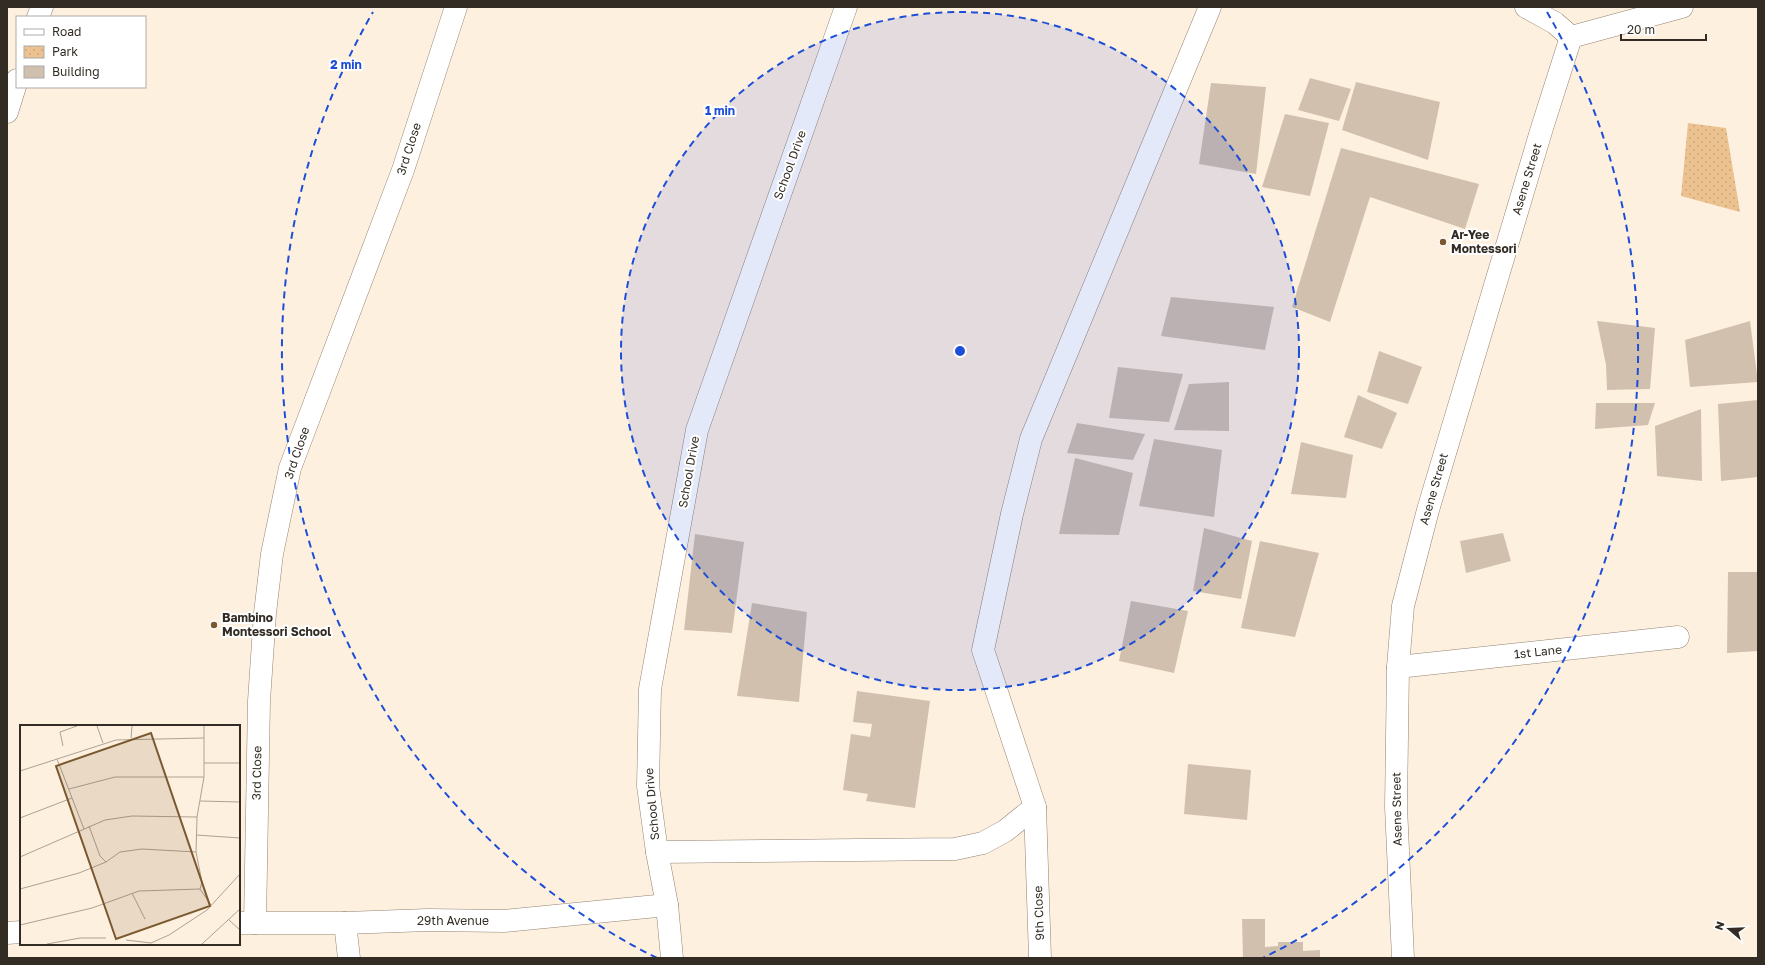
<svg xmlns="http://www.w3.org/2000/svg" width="1765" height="965" font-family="'Golos Text',sans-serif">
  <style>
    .park { fill: url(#park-dots) }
    .building { fill: #d1c0ad }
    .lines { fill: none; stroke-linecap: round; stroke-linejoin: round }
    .street-casing { stroke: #938371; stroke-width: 23 }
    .street { stroke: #fff; stroke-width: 22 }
    .ring { fill: none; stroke: #1d4ed8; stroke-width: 2; stroke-dasharray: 7 5 }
    .poi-dot { fill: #7a5930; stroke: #fff; stroke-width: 1.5 }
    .labels { text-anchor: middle; stroke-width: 4; stroke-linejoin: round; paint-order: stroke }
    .street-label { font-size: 12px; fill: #322c24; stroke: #fff }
    .poi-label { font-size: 12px; font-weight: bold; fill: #322c24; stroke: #fff; text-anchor: start }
    .inset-road { fill: none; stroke: #aca294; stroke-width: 1 }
    .view { fill: #7a5930; fill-opacity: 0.15; stroke: #7a5930; stroke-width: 2 }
    .inset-edge { fill: none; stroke: #322c24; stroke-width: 2 }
    .centre { fill: #1d4ed8; stroke: #fff; stroke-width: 2 }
    .ring-label { font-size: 12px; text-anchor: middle; font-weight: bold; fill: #1d4ed8; stroke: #fff; stroke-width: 4; stroke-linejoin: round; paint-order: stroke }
  </style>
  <defs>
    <pattern id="park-dots" width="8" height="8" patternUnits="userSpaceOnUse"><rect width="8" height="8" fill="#ebc290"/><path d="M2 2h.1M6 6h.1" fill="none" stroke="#caa77c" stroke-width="1.8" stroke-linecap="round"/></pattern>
  </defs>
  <rect width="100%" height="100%" fill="#fef0df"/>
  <polygon class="park" points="1688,123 1726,128 1740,212 1681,196"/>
  <g class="building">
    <polygon points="1310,78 1351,89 1339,121 1298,110"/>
    <polygon points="1356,82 1440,102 1428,160 1342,130"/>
    <polygon points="1211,83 1266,87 1256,174 1199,164"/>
    <polygon points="1285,114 1329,123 1310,196 1262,187"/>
    <polygon points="1341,148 1479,184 1465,229 1370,197 1330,322 1292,307"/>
    <polygon points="1171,297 1274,307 1265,350 1161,336"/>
    <polygon points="1597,321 1655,328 1650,389 1607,390 1606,365"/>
    <polygon points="1750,321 1758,382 1690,387 1685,340"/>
    <polygon points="1379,351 1422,367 1408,404 1367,392"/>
    <polygon points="1118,367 1183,374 1169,422 1109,418"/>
    <polygon points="1229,382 1229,431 1174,430 1189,384"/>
    <polygon points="1358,395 1397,413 1382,449 1344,437"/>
    <polygon points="1758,400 1758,477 1721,481 1718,404"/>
    <polygon points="1596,403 1655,403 1648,425 1595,429"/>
    <polygon points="1701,409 1702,481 1657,476 1655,426"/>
    <polygon points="1077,423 1145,434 1133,460 1067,453"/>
    <polygon points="1154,439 1222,450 1214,517 1139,506"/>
    <polygon points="1301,442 1353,455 1346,498 1291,494"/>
    <polygon points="1075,458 1133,473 1119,535 1059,534"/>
    <polygon points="1204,528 1252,541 1241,599 1193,591"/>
    <polygon points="1503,533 1511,561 1466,573 1460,541"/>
    <polygon points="695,534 744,542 732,633 684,630"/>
    <polygon points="1260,541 1319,553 1295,637 1241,628"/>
    <polygon points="1728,572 1758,572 1758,651 1727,653"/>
    <polygon points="1131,601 1188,611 1174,673 1119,661"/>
    <polygon points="752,603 807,612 799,702 737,696"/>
    <polygon points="857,691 930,701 915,808 866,801 868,794 843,790 851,734 870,737 872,724 853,722"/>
    <polygon points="1188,764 1251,770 1247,820 1184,814"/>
    <polygon points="1242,919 1265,919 1265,947 1278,946 1278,942 1303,942 1303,951 1320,950 1320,958 1243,958"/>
  </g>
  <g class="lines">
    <defs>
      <g id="street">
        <polyline points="1526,7 1555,23 1571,37"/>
        <polyline points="38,17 42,7"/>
        <polyline points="1571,37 1682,7"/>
        <polyline points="7,112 17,80"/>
        <polyline points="1398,667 1678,637"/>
        <polyline points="657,852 955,849 983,843 1005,831 1035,807"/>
        <polyline points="239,923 345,923 428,920 504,921 667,905"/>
        <polyline points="255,923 259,701 265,613 272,554 290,468 403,170 456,7"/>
        <polyline points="345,923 349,958"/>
        <polyline points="7,933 21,932"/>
        <polyline points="672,958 667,905 657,852 648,786 650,689 697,430 846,7"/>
        <polyline points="1040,958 1035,807 983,650 1012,514 1031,439 1210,7"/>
        <polyline points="1403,958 1396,807 1398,667 1403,606 1428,510 1542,128 1571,37"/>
      </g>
    </defs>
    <use href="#street" class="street-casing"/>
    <use href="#street" class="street"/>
  </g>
  <circle cx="960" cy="351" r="339" fill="#1d4ed8" fill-opacity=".12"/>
  <g class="ring">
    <circle cx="960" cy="351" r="339"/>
    <path d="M657 958A678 678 0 0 1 373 12M1547 12A678 678 0 0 1 1263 958"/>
  </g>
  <g class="poi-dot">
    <circle cx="1443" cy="242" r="4"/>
    <circle cx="214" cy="625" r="4"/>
  </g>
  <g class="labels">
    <g class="street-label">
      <text transform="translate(409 149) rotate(-72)" y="4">3rd Close</text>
      <text transform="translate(790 165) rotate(-70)" y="4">School Drive</text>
      <text transform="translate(1527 179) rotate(-73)" y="4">Asene Street</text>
      <text transform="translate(297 453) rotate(-71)" y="4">3rd Close</text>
      <text transform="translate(689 472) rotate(-80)" y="4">School Drive</text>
      <text transform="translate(1434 489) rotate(-74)" y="4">Asene Street</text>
      <text transform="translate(1538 652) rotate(-6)" y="4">1st Lane</text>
      <text transform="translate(257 773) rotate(-89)" y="4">3rd Close</text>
      <text transform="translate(652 804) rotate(-95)" y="4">School Drive</text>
      <text transform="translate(1397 809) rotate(-91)" y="4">Asene Street</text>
      <text transform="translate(1039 913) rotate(-92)" y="4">9th Close</text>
      <text x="453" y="925">29th Avenue</text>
    </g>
    <g class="poi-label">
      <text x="1451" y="239">Ar-Yee<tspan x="1451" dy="14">Montessori</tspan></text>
      <text x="222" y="622">Bambino<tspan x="222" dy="14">Montessori School</tspan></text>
    </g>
  </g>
  <g transform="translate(20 725)">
    <rect width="220" height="220" fill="#fef0df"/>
    <path class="inset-road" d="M77 1 83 18M111 13 112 1M43 21 40 7 57 1M37 34 64 104M184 38H220M0 46 96 15 184 13M49 64 95 52H184M180 76 220 77M0 93 52 73M69 101 80 131 86 137M176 110 220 113M0 132 85 95 112 91 177 92M0 164 59 148 86 137 100 127 122 124 176 127M180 164 182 157 176 127 177 92 184 52V1M180 164 191 180M112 168 125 194M208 194 220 205M0 200 72 183 119 166 180 164M106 215 131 218 149 210 187 185 220 149M27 219 60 213H86M182 219 220 184"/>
    <path class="view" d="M131 8 190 181 96 214 36 41Z"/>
    <rect width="220" height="220" class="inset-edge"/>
  </g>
  <circle cx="960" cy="351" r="6" class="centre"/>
  <g class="ring-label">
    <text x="346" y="69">2 min</text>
    <text x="720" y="115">1 min</text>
  </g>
  <rect width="1765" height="965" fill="none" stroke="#322c24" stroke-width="16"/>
  <rect x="16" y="16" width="130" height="72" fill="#ffffff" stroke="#adaba7"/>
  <rect x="24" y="29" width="20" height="6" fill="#ffffff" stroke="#adaba7"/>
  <text x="52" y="36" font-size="12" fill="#322c24">Road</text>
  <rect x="24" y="46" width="20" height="12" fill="url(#park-dots)" stroke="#adaba7"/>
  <text x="52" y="56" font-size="12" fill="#322c24">Park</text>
  <rect x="24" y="66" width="20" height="12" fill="#d1c0ad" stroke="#adaba7"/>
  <text x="52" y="76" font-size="12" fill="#322c24">Building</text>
  <g transform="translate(1729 929) rotate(289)" stroke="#ffffff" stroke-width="3" paint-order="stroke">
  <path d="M0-3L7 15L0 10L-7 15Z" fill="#322c24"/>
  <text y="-6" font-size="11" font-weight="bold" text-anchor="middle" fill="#322c24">N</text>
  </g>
  <path d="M1621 34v6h85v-6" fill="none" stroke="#322c24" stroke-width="2"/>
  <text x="1627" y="34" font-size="12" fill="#322c24" stroke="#ffffff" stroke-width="3" paint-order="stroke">20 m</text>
</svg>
